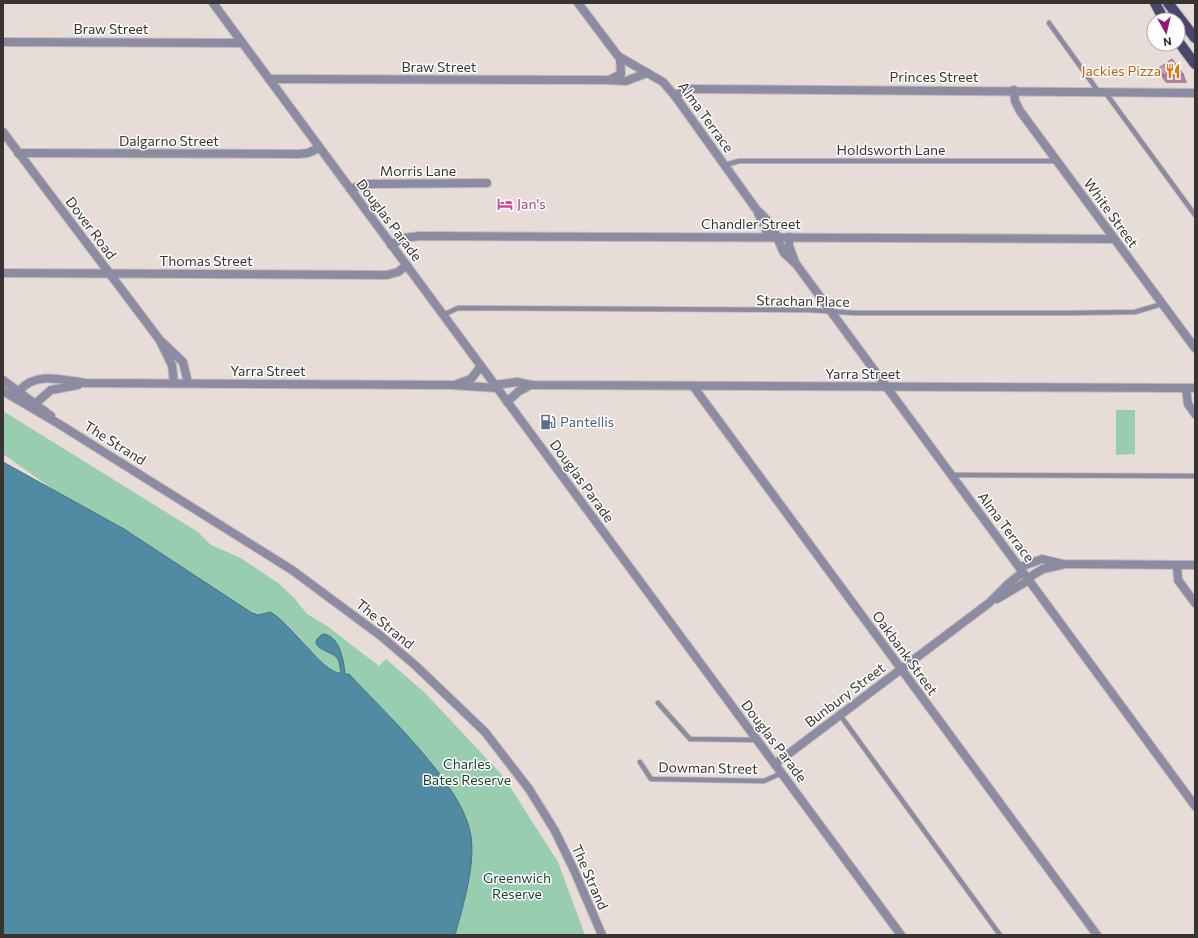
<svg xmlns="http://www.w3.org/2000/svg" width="1198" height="938" font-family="Commissioner,sans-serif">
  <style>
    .green { fill: #98cdb0 }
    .water { fill: #4f8ba3; stroke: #487181 }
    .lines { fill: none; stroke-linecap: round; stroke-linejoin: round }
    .service-casing { stroke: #c4bab7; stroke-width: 6 }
    .minor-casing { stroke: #c4bab7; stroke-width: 10 }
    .tertiary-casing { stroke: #c4bab7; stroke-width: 10 }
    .primary-casing { stroke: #c4bab7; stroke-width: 12 }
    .service { stroke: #8b8ca2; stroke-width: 4.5 }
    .minor { stroke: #8b8ca2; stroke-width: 8 }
    .tertiary { stroke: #8b8ca2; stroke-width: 8 }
    .primary { stroke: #48486e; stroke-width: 10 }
    .wall { fill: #b08299 }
    .building { fill: #cd97b2; stroke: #906a7d }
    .labels { text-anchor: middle; stroke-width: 3; stroke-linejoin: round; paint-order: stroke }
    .street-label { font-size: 14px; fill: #383433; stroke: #fff }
    .food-label { font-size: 14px; fill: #c56008; stroke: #fff; text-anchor: end }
    .hotel-label { font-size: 14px; fill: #b23c85; stroke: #fff; text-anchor: start }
    .service-label { font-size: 14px; fill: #4e5e75; stroke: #fff; text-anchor: start }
    .park-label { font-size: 14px; fill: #184530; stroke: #fff }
  </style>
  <rect width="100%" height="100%" fill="#e7dcd8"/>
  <g class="green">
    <polygon points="1116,410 1135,410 1135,454 1116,455"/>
    <polygon points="3,411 198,532 211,545 239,557 278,583 294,598 307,614 327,626 379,666 386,659 425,693 503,776 558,862 585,935 455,935 471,867 471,831 349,674 333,672 307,648 302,640 287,624 276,615 266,612 258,615 252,613 124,529 61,495 3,454"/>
  </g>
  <path class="water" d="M3 462 124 529 252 613 258 615 270 612C290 621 324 675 341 673 340 668 340 659 335 656 329 651 304 646 323 634 339 635 344 660 345 674H349C384 712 459 781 470 831 477 861 463 906 455 935H3Z"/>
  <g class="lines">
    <defs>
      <g id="service">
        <polyline points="1049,23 1098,91"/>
        <polyline points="1105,92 1195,215"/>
        <polyline points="725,165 739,161 1057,161"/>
        <polyline points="443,315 458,308 810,310 854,313 1071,313 1135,312 1162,304"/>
        <polyline points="951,475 1195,476"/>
        <polyline points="658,703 690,739 757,740"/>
        <polyline points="840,715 1000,935"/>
        <polyline points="640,762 651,779 764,781 782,773"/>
      </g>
      <g id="minor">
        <polyline points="578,3 618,56 663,82 675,96 756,209 771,224 784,253 796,264 1195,806"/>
        <polyline points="3,42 242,43"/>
        <polyline points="269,79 608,80 626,81 647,73"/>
        <polyline points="609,80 621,74 620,58"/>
        <polyline points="1014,90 1015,101 1020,111 1195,348"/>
        <polyline points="675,96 685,89 691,89 1195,93"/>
        <polyline points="3,132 159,339 172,365 174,383"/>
        <polyline points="18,153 298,154 308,153 319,148"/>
        <polyline points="350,189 366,184 487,183"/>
        <polyline points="758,213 766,229 767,237"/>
        <polyline points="789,237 789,246 795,262"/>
        <polyline points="391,245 403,238 420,236 1113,239"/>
        <polyline points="3,273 387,275 398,272 407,265"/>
        <polyline points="162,342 183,362 188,383"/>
        <polyline points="457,384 471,379 481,366"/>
        <polyline points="494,385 517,382 531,385 1195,388"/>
        <polyline points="693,386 1097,935"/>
        <polyline points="1186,388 1188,404 1195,414"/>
        <path d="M19 391C36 371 63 380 85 383L450 385 497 388"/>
        <polyline points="507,402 519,391 531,385"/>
        <polyline points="36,403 51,390 78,385"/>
        <polyline points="1177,565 1178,580 1195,603"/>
        <polyline points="1020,567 1042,559 1063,564 1195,565"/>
        <polyline points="1028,578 1043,569 1061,565"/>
        <polyline points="997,599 1029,580"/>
        <polyline points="775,764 989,603 1008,584 1023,572"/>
      </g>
      <g id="tertiary">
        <polyline points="213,3 901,935"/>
        <polyline points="3,380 51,416"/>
        <polyline points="3,391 59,424 292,570 381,636 416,666 485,732 529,789 555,831 574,870 602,935"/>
      </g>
      <g id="primary">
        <polyline points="1155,3 1164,20"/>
        <polyline points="1168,3 1195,38"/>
        <polyline points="1178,41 1195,64"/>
      </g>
    </defs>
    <use href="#service" class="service-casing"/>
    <use href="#minor" class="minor-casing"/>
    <use href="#tertiary" class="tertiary-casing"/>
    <use href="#primary" class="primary-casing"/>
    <use href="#service" class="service"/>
    <use href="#minor" class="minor"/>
    <use href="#tertiary" class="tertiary"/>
    <use href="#primary" class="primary"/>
  </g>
  <polygon class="wall" points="1159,68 1184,75 1187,83 1166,83 1161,76"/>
  <polygon class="building" points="1172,59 1184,75 1163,75 1159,68"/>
  <defs>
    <symbol id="restaurant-bare" viewBox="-9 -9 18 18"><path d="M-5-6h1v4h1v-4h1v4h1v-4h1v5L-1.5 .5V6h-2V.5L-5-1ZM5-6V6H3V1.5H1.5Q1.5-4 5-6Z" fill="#e8710a" stroke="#fff" stroke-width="2.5" paint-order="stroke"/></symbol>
    <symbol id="hotel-bare" viewBox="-9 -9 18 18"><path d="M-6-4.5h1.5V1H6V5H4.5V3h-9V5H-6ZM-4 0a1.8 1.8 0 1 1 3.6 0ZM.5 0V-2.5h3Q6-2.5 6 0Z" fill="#d1479c" stroke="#fff" stroke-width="2.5" paint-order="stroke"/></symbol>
    <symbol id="fuel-bare" viewBox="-9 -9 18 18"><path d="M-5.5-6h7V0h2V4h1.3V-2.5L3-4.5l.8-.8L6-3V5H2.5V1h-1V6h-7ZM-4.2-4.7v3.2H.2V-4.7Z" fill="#5c6f8a" stroke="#fff" stroke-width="2.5" paint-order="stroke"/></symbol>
  </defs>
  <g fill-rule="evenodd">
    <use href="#restaurant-bare" x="1162" y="60" width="22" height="22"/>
    <use href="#hotel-bare" x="494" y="193" width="22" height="22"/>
    <use href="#fuel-bare" x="537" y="411" width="22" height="22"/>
  </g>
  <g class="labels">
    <g class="street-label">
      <text x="111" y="34">Braw Street</text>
      <text x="439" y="72">Braw Street</text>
      <text x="934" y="82">Princes Street</text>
      <text transform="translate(706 117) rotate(54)" y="5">Alma Terrace</text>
      <text x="169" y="146">Dalgarno Street</text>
      <text x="891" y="155">Holdsworth Lane</text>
      <text x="418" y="176">Morris Lane</text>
      <text transform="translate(1111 213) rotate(54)" y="5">White Street</text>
      <text transform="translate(389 220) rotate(53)" y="5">Douglas Parade</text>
      <text x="751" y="229">Chandler Street</text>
      <text transform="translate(91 228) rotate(53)" y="5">Dover Road</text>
      <text x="206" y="266">Thomas Street</text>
      <text transform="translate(803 301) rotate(1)" y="5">Strachan Place</text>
      <text x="268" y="376">Yarra Street</text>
      <text x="863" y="379">Yarra Street</text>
      <text transform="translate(115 443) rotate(32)" y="5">The Strand</text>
      <text transform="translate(582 481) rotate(54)" y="5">Douglas Parade</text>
      <text transform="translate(1006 527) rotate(53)" y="5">Alma Terrace</text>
      <text transform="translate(385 624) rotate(39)" y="5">The Strand</text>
      <text transform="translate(905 653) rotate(54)" y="5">Oakbank Street</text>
      <text transform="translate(845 695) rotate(-37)" y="5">Bunbury Street</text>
      <text transform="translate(774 741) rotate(53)" y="5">Douglas Parade</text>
      <text transform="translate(708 768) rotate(1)" y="5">Dowman Street</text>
      <text transform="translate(590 877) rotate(66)" y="5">The Strand</text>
    </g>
    <g class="food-label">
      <text x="1161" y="76">Jackies Pizza</text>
    </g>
    <g class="hotel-label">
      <text x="517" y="209">Jan's</text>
    </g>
    <g class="service-label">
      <text x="560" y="427">Pantellis</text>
    </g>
    <g class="park-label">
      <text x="467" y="769">Charles<tspan x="467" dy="16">Bates Reserve</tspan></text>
      <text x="517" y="883">Greenwich<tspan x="517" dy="16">Reserve</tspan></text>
    </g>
  </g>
  <rect width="1198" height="938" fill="none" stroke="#383433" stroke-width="8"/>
  <g transform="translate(1166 32) rotate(172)"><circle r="19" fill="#ffffff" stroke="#afaead"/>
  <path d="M0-3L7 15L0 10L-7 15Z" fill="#961770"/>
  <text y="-6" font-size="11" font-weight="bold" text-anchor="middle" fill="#383433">N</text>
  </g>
</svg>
